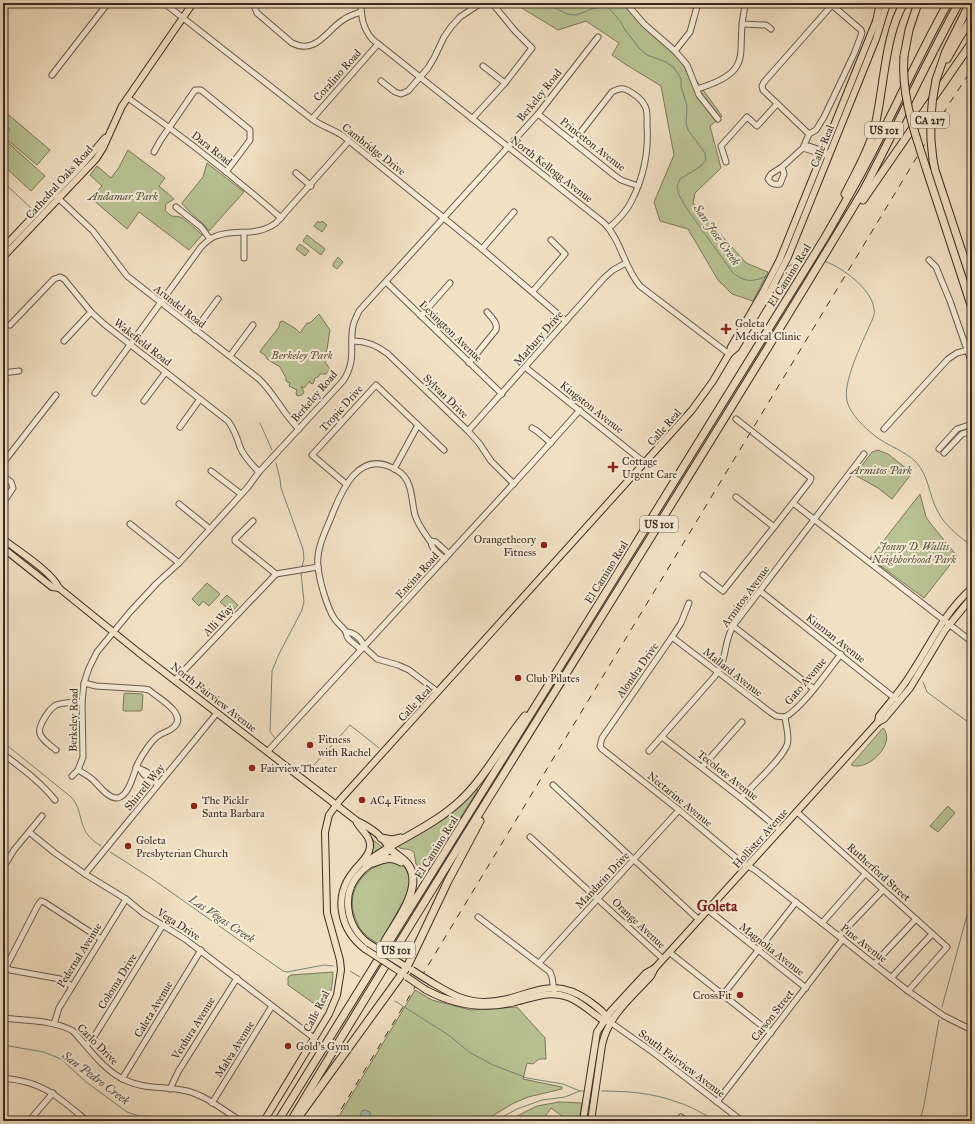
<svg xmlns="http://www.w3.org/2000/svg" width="975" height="1124" font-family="'IM FELL Great Primer',serif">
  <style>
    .green { fill: #b9c394; stroke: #7a785c }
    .water { fill: #9bbeaf; stroke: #748477 }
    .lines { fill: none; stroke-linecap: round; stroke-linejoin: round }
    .stream { stroke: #748477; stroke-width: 1 }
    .minor-casing { stroke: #68594b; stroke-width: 7 }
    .major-casing { stroke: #3a2c23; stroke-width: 8 }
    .highway-casing { stroke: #3a2c23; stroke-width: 9 }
    .minor { stroke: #f6ecd8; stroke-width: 5 }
    .major { stroke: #f1e1c3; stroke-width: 6 }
    .highway { stroke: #f1e1c3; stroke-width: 7 }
    .rail { stroke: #3a2c23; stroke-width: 1; stroke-dasharray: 7 7; stroke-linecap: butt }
    .major-bridge-casing { stroke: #3a2c23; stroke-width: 8; stroke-linecap: butt }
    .highway-bridge-casing { stroke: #3a2c23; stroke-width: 9; stroke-linecap: butt }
    .major-bridge { stroke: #f1e1c3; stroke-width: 6 }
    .highway-bridge { stroke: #f1e1c3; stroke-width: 7 }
    .poi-dot { fill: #8f2418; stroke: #f6ecd8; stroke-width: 1.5 }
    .labels { text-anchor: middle; stroke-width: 4; stroke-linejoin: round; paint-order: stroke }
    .shield { fill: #f6ecd8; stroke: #726659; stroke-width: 1 }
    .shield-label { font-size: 10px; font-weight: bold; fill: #3a2c23 }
    .street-label { font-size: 11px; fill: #3a2c23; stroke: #f6ecd8 }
    .park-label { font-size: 11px; font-style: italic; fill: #5a523f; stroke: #f6ecd8 }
    .poi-label { font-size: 11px; fill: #3a2c23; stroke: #f6ecd8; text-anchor: start }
    .water-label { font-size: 12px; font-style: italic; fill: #525046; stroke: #f6ecd8 }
    .district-label { font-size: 15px; font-weight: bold; fill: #7a1f14; stroke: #f6ecd8 }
  </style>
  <rect width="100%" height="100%" fill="#f1e1c3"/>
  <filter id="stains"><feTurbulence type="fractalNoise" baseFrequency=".005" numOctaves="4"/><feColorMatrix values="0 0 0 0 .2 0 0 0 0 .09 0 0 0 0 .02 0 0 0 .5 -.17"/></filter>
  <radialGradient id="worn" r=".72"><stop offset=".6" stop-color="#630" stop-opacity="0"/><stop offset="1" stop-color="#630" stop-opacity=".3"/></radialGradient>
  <g class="green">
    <polygon points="518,3 626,3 675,51 722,116 710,126 721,168 695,193 693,203 746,263 768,272 753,301 732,294 718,280 688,229 660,221 654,202 674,155 661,86 625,64 612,55 619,43 586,21 558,30 520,7"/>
    <polygon points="3,110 50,150 37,165 4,137 10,129 3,123"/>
    <polygon points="3,138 45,176 31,191 3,165"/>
    <path d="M128 150 165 178 159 186 174 199 166 204 165 210C173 220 174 214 182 218 189 223 196 229 202 235L189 250 139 212 127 229 91 198 102 186 90 175 97 166 111 178 118 169Z"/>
    <path d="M207 163 244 192 209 231C201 220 189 213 182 203L203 177Z"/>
    <polygon points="318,221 320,223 322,221 327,225 322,232 314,226"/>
    <polygon points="307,235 325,249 321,255 303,241"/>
    <polygon points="300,244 309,251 305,256 296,249"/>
    <polygon points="338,257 343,262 337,269 333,266 333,264"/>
    <polygon points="319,314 330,330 325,362 330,369 326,374 320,374 318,377 315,378 313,384 310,383 310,381 304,388 301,386 304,392 302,395 297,396 296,393 297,390 289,386 290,383 286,381 286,378 280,367 267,359 265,355 260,352 261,350 279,327 280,322 283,321 296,329 300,333 307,323 310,323"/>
    <polygon points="878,450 888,454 912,473 892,499 878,488 855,475 872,452"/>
    <polygon points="920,494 926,517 931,524 957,556 924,598 870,558"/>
    <polygon points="207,583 220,594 209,606 203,601 199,606 192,599"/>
    <polygon points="227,595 238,605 232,612 220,602"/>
    <polygon points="125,693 142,694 143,695 142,710 141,711 124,711 123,710 124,694"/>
    <path d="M883 728C897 743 868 772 851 765Z"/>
    <path d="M475 788 478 790 433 861 420 868 416 864 414 852C408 847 402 851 397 846Z"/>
    <polygon points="948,806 955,813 938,832 930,826"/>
    <polygon points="373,840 382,847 371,854 373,841"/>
    <path d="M390 861 401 865 406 869 411 881 407 895 379 944C374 941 368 938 364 933 359 929 357 923 355 917 345 891 364 867 390 861Z"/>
    <path d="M333 972C333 986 330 997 323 1010L288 985V977L291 975Z"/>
    <polygon points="415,990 432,1000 471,1010 517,1007 545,1038 546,1059 539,1059 533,1064 527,1063 523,1079 562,1087 562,1089 528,1097 512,1104 484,1121 336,1121"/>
    <polygon points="559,1102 582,1103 579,1121 569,1121 551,1108 542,1121 507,1121 537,1106"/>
  </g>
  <polygon class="water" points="365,1110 370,1112 371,1117 369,1121 358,1121 362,1111"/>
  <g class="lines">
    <g class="stream">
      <path d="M549 3C581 28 578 6 608 7L621 22 625 30 639 48 647 55 666 62 673 67 679 75 681 79V86L687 106 686 123 688 130 705 153 706 160 701 166 680 179 677 186 679 195 687 209 733 273C746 283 754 282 769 275"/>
      <polyline points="3,182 31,208"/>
      <path d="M824 261C842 267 872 289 874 309 875 312 874 315 873 318 865 337 842 381 847 401 850 414 865 428 875 436 888 446 905 451 916 462 929 476 929 496 938 512 945 526 960 537 972 546"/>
      <polyline points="786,267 803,260 809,259"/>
      <polyline points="260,423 272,450"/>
      <polyline points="276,463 280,479 281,488 303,549 304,559 302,567"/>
      <polyline points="923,682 927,692 972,725"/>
      <polyline points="275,738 270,732 272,671 279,654 302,610 304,602 301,573"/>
      <path d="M3 742 71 797C86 813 74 830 101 846"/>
      <polyline points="314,765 350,725 379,748"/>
      <polyline points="110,852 151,878 283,971 287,972 324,965 333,966"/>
      <polyline points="350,971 360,977"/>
      <polyline points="395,1001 450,1036 469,1052 493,1065 527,1078 563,1084 580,1091"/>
      <polyline points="942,1007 972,897"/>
      <polyline points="3,1045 44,1052 61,1059 86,1082 127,1112 139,1116 168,1117 179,1121"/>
      <path d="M602 1091C627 1091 653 1093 677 1102 691 1106 703 1114 716 1121"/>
      <polyline points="495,1121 517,1109 542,1100 565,1097 580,1091 584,1091"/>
      <polyline points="920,1121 924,1105 939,1020"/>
    </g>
    <defs>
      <g id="minor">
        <path d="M164 3 312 119C321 126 333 129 343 136L482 249 566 321"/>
        <path d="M253 3 257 13 292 43C316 55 326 31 343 20 348 16 355 14 361 12"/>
        <path d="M361 3C361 17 363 28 372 39L604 223C621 240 624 267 640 286L729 354"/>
        <polyline points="626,3 644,24 675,51 687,65 699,95 718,119"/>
        <polyline points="742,24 766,25 771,29"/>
        <polyline points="675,51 690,32 698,3"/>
        <polyline points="483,66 505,83"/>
        <polyline points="52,75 108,3"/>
        <polyline points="381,81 395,92 401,94 408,91 428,68 434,58 444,37 451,27 460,17 481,3"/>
        <path d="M697 89C761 70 732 50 746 3"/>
        <path d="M128 98C181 135 232 175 281 218"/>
        <polyline points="538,114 614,175 621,180 638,186"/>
        <polyline points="312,119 378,44"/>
        <polyline points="472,119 505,83 532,48 515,31 492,3"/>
        <path d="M573 142 612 92C620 87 625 88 632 93 637 96 642 100 645 106 648 112 647 118 647 124 649 152 644 177 631 202 626 212 617 221 609 228"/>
        <polyline points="809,146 826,152"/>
        <polyline points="803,148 825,155"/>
        <polyline points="154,152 160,141 195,90 201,90 250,130 250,140 226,172"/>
        <polyline points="726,162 721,146 747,117 757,126 777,104"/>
        <path d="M782 167 784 174 780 184C774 185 771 184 768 179L771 174 782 167 803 148 809 134 816 130 824 117 854 54 862 33 861 30 832 5 764 82 762 86 763 90 809 134"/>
        <polyline points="296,173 311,186"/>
        <path d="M56 196 93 231 127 276 259 379C275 394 283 414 299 429"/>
        <polyline points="176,207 201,227 210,239"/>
        <polyline points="244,233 244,258"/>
        <polyline points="482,249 514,212"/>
        <polyline points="929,260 936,267 950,301 972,364"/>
        <polyline points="386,282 502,394"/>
        <polyline points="533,291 565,254 551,240"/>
        <polyline points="421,316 450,283"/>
        <path d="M10 325 54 279 60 277 64 279 91 312 104 324 228 421C234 429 237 437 240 447 244 457 252 465 259 472"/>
        <polyline points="195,330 218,299"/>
        <polyline points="64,341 91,312"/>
        <path d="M353 341C366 341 378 346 388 354L468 431 479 443 491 461 514 484"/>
        <polyline points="230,356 253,325"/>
        <polyline points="3,362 5,381 3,393"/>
        <path d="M469 363 496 330C498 323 492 318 487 312"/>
        <polyline points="525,367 645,463"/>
        <polyline points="3,373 19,371"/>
        <path d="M95 393 201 247C205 243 210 238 216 236 237 228 255 238 276 223L349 141"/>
        <polyline points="144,401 165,373"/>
        <polyline points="180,427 200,399"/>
        <polyline points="532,428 537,431 551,443"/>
        <polyline points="884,429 948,359 957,353 968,350"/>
        <polyline points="468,431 604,278 613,270 626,263"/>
        <polyline points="939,449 957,429 972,424"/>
        <polyline points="944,453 962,434 972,431"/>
        <polyline points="3,463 56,395"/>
        <polyline points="394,469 418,425"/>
        <polyline points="211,471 241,494"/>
        <polyline points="3,476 11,482 13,488 3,503"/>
        <polyline points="346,484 312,455 376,385 444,450"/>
        <polyline points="736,497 774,527 810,481 811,478 736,419"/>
        <polyline points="793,503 972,642"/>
        <polyline points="179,504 210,529"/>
        <polyline points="253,521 235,539 235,541 276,574 318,567"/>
        <polyline points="130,524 179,563"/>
        <polyline points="431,541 436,542 449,554"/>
        <polyline points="703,575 723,591 774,527"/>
        <polyline points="760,591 897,700"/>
        <polyline points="689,603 681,623 672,637 602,738 600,746 602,749 679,810 741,862 755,870 908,991 944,1016 972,1030"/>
        <polyline points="733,626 814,689"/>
        <path d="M346 632C354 632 362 639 364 647"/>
        <polyline points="672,637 770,712 776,716 785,717"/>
        <path d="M364 647 359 648C356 645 350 641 348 638 346 636 347 634 346 632 343 627 337 623 334 618 327 607 319 580 318 566 316 551 324 534 330 520 341 491 359 446 398 471 413 480 411 500 415 515 418 525 424 532 430 541 434 545 430 541 432 546 434 551 441 556 445 559"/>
        <polyline points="364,647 377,659 398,665 409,670 438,692"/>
        <polyline points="175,680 276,574"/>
        <path d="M785 717C802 708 828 671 841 654"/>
        <polyline points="662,737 741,798 780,830"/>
        <path d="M56 750C50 745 43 741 40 734 37 727 49 709 56 705 64 702 74 703 82 702"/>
        <polyline points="268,751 527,469 580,410"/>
        <path d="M649 751 715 676C728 658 723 644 733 626L864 454"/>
        <path d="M3 754C21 768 40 781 55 800"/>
        <path d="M136 767C144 771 154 774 157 783 151 782 143 775 140 769"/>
        <polyline points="702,767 742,722"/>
        <path d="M78 770C83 773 89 776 93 780 99 785 107 798 117 798 129 797 134 772 138 763 142 755 151 741 158 736 163 732 169 732 174 727 188 714 158 698 149 690L144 689 96 686 84 683"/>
        <path d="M72 776 78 770 83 757 82 702 84 683 89 668 97 652 130 612 157 583 179 563 248 487 259 472 343 381C357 360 349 347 353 326 354 321 357 316 359 311L538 114 598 37"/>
        <polyline points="553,785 699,920"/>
        <path d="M741 798C752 786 782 759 787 745 790 737 786 726 785 717"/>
        <polyline points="797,812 947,947 908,991"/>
        <polyline points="29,832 55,853 85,874 126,899 143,913 185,939 314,1038"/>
        <polyline points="530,837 663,959"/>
        <polyline points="3,868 14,850 42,816"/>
        <polyline points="85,874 217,713"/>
        <polyline points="708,910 806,988"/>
        <polyline points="478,917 550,972 552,977 554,991"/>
        <polyline points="822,923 865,874"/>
        <polyline points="839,936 883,890"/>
        <polyline points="669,952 771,1033"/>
        <polyline points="539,963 679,810"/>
        <polyline points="874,964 916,919"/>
        <polyline points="891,978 932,934"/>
        <polyline points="72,986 60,979 10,970 6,967 38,905 41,901 44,902 101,939"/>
        <polyline points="723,995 796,902"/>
        <path d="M3 1018C25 1021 54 1020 73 1031 87 1046 103 1069 121 1078 145 1091 164 1085 187 1091 207 1096 224 1111 241 1121"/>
        <polyline points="610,1022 654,1053 742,1121"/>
        <polyline points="54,1024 59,1008 126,899"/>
        <polyline points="86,1045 92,1040 163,925"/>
        <path d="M3 1078C44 1082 57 1096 87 1121"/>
        <polyline points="122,1079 201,950"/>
        <polyline points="170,1089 178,1072 237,978"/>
        <polyline points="717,1102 843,939"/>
        <polyline points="212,1103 272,1006"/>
        <polyline points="681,1117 687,1121"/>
        <polyline points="29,1121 53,1093"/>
      </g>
      <g id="major">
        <polyline points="3,248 81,166 105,138"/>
        <polyline points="3,257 96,159 103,148 122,106 193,3"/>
        <polyline points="729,354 731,347 763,292 780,259 870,36 876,21 880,3"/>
        <path d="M3 539C18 551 52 572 59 588L138 652 357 821C370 827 383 837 390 849 382 858 369 863 361 872 340 893 346 926 368 943"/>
        <polyline points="3,548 52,587 59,588"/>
        <path d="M878 722 879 716C890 702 902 689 911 674 932 642 943 614 972 588"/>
        <path d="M357 823C362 831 371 837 370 847 369 857 359 864 353 872 333 897 340 930 365 949"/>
        <polyline points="364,863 389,847"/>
        <path d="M431 982C448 992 463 1002 484 1002 527 1002 547 971 589 1001 597 1007 606 1013 610 1022"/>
        <path d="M426 990C454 1005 484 1010 515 1002 533 998 549 990 568 997 581 1002 592 1013 604 1021H606"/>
        <polyline points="264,1121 329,1014 337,995 341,970 340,960 327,913 325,832 329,815 340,800 692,410 713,381 729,354 736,348 772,288 788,257 876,39 887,3"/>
        <polyline points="583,1121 597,1032 611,1011 646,973 655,968 878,722 884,719 910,688 945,630 972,597"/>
        <path d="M591 1121 602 1045C608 1016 632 997 651 976L655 968"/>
      </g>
      <g id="highway">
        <polyline points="904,56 909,30 918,3"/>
        <polyline points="947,59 959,38 972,18"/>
        <polyline points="936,80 946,51 970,3"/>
        <polyline points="933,160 935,170 972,282"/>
        <polyline points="927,171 972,308"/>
        <path d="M845 194C855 174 868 153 874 130 884 92 884 36 904 3"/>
        <polyline points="863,200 972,42"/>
        <polyline points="381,838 392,840 401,838"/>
        <path d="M389 847C413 833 440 820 461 800 486 776 503 743 525 716"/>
        <path d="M373 863C383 859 391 856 401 862"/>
        <path d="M385 941C396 922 423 888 409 866 405 859 396 855 390 849"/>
        <polyline points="297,1119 407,967 448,881 480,821"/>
        <path d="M278 1121 582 631 824 239C842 208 860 177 876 145 900 98 922 49 948 3"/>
        <path d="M291 1121C478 809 676 503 863 191 896 129 925 64 959 3"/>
      </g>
    </defs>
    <use href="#minor" class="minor-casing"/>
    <use href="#major" class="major-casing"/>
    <use href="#highway" class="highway-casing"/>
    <use href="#minor" class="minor"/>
    <use href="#major" class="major"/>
    <use href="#highway" class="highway"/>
    <polyline class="rail" points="334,1121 949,104 972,69"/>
    <defs>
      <g id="major-bridge">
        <polyline points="368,943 403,965"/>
        <polyline points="365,949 399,971"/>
        <polyline points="412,970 431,982"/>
        <polyline points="407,977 426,990"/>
      </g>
      <g id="highway-bridge">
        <path d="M904 56C901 97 915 133 927 171"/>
        <path d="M933 160C929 133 930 107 936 80"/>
      </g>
    </defs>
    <use href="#major-bridge" class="major-bridge-casing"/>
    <use href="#highway-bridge" class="highway-bridge-casing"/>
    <use href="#major-bridge" class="major-bridge"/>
    <use href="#highway-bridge" class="highway-bridge"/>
  </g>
  <g class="poi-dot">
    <path d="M724 323h4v4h4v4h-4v4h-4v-4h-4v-4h4z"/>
    <path d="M611 461h4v4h4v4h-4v4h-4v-4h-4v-4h4z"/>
    <circle cx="544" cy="545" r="4"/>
    <circle cx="518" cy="678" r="4"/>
    <circle cx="310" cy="745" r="4"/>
    <circle cx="252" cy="768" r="4"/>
    <circle cx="362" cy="800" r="4"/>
    <circle cx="194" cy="806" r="4"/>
    <circle cx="128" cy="846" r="4"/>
    <circle cx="740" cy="995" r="4"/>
    <circle cx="288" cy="1046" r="4"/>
  </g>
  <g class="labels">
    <g class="shield">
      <rect x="911" y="112" width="38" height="16" rx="3"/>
      <rect x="865" y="122" width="38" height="16" rx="3"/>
      <rect x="640" y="516" width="38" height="16" rx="3"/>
      <rect x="377" y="942" width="38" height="16" rx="3"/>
    </g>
    <g class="shield-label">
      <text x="930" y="124">CA 217</text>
      <text x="884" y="134">US 101</text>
      <text x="659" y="528">US 101</text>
      <text x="396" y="954">US 101</text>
    </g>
    <g class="street-label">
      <text transform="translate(337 75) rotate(-48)" y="4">Coralino Road</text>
      <text transform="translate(539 95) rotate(-51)" y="4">Berkeley Road</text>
      <text transform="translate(593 144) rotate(38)" y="4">Princeton Avenue</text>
      <text transform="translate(822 146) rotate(-68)" y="4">Calle Real</text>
      <text transform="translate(212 148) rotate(38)" y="4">Dara Road</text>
      <text transform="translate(374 149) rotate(38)" y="4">Cambridge Drive</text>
      <text transform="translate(552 169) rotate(38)" y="4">North Kellogg Avenue</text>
      <text transform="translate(59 182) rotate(-48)" y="4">Cathedral Oaks Road</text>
      <text transform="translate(789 275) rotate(-58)" y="4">El Camino Real</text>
      <text transform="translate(180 306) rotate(38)" y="4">Arundel Road</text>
      <text transform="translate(451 331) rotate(44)" y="4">Lexington Avenue</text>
      <text transform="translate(538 338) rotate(-49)" y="4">Marbury Drive</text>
      <text transform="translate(143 342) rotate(38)" y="4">Wakefield Road</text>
      <text transform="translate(314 396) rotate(-49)" y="4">Berkeley Road</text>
      <text transform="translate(446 396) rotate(44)" y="4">Sylvan Drive</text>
      <text transform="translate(592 407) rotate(38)" y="4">Kingston Avenue</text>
      <text transform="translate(341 408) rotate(-48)" y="4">Tropic Drive</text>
      <text transform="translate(664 427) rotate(-49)" y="4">Calle Real</text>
      <text transform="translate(606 572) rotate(-58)" y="4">El Camino Real</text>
      <text transform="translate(417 575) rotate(-48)" y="4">Encina Road</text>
      <text transform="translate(745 596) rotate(-54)" y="4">Armitos Avenue</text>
      <text transform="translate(218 620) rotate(-47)" y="4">Alli Way</text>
      <text transform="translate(836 638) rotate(38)" y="4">Kinman Avenue</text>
      <text transform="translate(637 670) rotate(-55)" y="4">Alondra Drive</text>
      <text transform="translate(733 672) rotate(38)" y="4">Mallard Avenue</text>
      <text transform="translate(805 681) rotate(-50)" y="4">Gato Avenue</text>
      <text transform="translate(214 697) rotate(38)" y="4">North Fairview Avenue</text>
      <text transform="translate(415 703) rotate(-48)" y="4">Calle Real</text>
      <text transform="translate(73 720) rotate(-89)" y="4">Berkeley Road</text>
      <text transform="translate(728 775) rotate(38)" y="4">Tecolote Avenue</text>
      <text transform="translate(144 787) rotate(-51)" y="4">Shirrell Way</text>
      <text transform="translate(680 799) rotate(39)" y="4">Nectarine Avenue</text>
      <text transform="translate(760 838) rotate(-48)" y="4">Hollister Avenue</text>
      <text transform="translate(436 847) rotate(-58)" y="4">El Camino Real</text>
      <text transform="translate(879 872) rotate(42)" y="4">Rutherford Street</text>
      <text transform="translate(602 880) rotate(-47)" y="4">Mandarin Drive</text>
      <text transform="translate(639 923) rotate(43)" y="4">Orange Avenue</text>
      <text transform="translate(179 924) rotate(33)" y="4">Vega Drive</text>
      <text transform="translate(864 943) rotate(38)" y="4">Pine Avenue</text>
      <text transform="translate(772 949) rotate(38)" y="4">Magnolia Avenue</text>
      <text transform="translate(79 955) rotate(-58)" y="4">Pedernal Avenue</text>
      <text transform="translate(117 981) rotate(-58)" y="4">Coloma Drive</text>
      <text transform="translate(153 1009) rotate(-59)" y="4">Caleta Avenue</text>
      <text transform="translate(316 1011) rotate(-63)" y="4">Calle Real</text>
      <text transform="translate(772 1015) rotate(-52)" y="4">Carson Street</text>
      <text transform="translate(193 1028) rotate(-58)" y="4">Verdura Avenue</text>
      <text transform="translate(98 1044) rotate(45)" y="4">Carlo Drive</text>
      <text transform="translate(234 1049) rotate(-58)" y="4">Malva Avenue</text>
      <text transform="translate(682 1063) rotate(37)" y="4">South Fairview Avenue</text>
    </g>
    <g class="park-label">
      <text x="123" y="200">Andamar Park</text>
      <text x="302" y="359">Berkeley Park</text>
      <text x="881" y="474">Armitos Park</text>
      <text x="914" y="550">Jonny D. Wallis<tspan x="914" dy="13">Neighborhood Park</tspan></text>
    </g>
    <g class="poi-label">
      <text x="735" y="327">Goleta<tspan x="735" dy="13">Medical Clinic</tspan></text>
      <text x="622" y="465">Cottage<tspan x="622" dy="13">Urgent Care</tspan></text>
      <text x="536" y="543" text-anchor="end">Orangetheory<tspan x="536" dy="13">Fitness</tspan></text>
      <text x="526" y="682">Club Pilates</text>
      <text x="318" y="743">Fitness<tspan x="318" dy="13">with Rachel</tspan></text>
      <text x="260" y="772">Fairview Theater</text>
      <text x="202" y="804">The Picklr<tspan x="202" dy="13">Santa Barbara</tspan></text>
      <text x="370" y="804">AC4 Fitness</text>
      <text x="136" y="844">Goleta<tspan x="136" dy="13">Presbyterian Church</tspan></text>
      <text x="732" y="999" text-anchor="end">CrossFit</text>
      <text x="296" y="1050">Gold's Gym</text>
    </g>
    <g class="water-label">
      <text transform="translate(717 235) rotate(55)" y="4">San Jose Creek</text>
      <text transform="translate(222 919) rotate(34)" y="4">Las Vegas Creek</text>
      <text transform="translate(96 1078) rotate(37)" y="4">San Pedro Creek</text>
    </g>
    <g class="district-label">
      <text x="717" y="911">Goleta</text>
    </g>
  </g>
  <rect width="975" height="1124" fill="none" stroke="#f1e1c3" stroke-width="16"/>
  <rect x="4" y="4" width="967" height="1116" fill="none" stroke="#3a2c23" stroke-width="2"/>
  <rect x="8" y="8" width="959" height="1108" fill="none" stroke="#3a2c23"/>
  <rect width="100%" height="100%" filter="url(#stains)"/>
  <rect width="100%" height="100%" fill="url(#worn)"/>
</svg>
